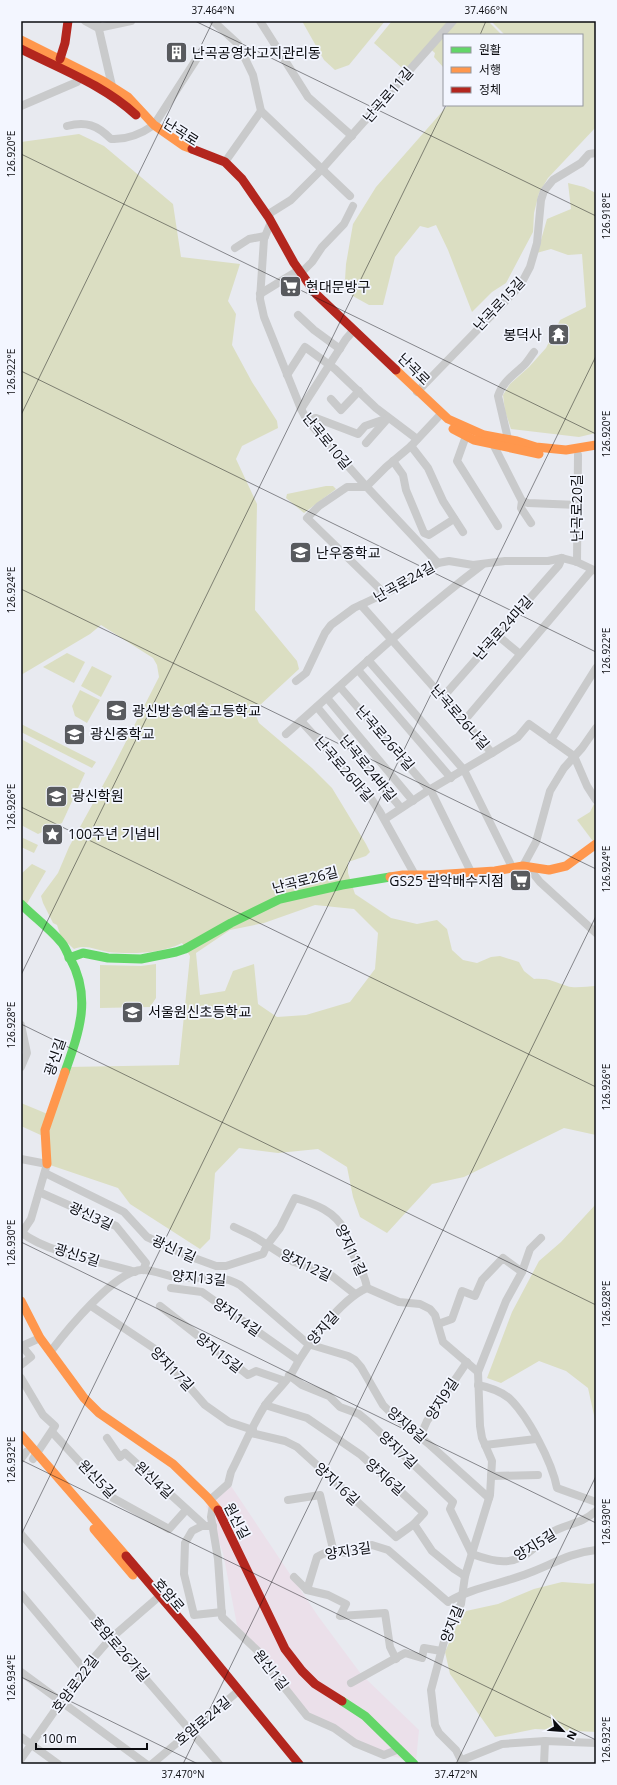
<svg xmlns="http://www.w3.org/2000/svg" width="617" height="1785" font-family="'Open Sans','Noto Sans KR',sans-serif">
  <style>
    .commercial { fill: #ebe0ea }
    .green { fill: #dbdec2; fill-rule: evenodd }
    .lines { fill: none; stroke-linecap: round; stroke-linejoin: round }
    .street { stroke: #c9cacb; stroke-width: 8 }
    .fast { stroke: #63d668; stroke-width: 9 }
    .slow { stroke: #ff974d; stroke-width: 9 }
    .jam { stroke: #b3261e; stroke-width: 9 }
    .ticks { fill: none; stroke: #0b0c10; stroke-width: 1; stroke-opacity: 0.45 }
    .labels { text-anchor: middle; stroke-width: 3.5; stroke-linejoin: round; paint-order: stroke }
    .poi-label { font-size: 14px; fill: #0b0c10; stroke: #f3f6ff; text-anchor: start }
    .street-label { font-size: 14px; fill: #0b0c10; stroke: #f3f6ff }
    .neatline { fill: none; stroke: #0b0c10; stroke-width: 1.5 }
    .ticks-label { font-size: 10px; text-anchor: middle; fill: #0b0c10 }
  </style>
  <rect width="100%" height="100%" fill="#e8eaf0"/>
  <polygon class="commercial" points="231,1486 318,1616 361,1674 419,1730 416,1761 390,1756 307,1716 237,1625 223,1553 206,1506"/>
  <g class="green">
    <polygon points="302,21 385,21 349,65 335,70 324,60"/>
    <polygon points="392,21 488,21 502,35 444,35 444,68 434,57 435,53 427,46 407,67 402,68 374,43"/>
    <polygon points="491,21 596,21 596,127 548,178 539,193 534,213 533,232 506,283 492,292 472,312 448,250 436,225 428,228 420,226 395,257 383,305 369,305 351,295 345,280 346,264 353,224 376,187 448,105 582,105 582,35 505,35"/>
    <path d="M79 134 104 146 173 204 181 257 240 264 228 301 236 314 232 345 252 382 277 421 278 428 242 446 236 459 257 504 255 610 297 661 299 669 259 706 255 714 259 723 312 768 332 788 366 844 370 852 366 856 348 862V873L355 894 391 918 417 924 437 920 447 929 452 950 463 960 477 963 491 957 500 956 519 962 524 971 534 979C550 978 553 982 567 986 575 989 588 986 596 986V1135L564 1128 464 1177 432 1184 387 1233 360 1217 353 1197 347 1167 318 1149 278 1153 239 1148 215 1173 210 1239 200 1249 130 1204 118 1188 47 1164 45 1137 21 1126V1103L50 1115 67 1067 179 1065 190 956 182 943C160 954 132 954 108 952 96 950 86 944 74 949L61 937 57 925 53 923 43 903 41 896 58 873 69 847 114 765 159 677 157 665 153 658 101 625 90 634 21 675V142ZM315 905 354 909 378 933 375 969 350 1002 306 1015 277 1017 258 1004 254 964 233 971 225 991 200 995 196 953 230 930 264 923Z"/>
    <polygon points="568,183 584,187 596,193 596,433 579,437 511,429 505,411 503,395 510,384 529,367 546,348 560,320 586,307 582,254 568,255 551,249 533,254 541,240 547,219 571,209"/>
    <polygon points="326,486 333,486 336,489 304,513 286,498 287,494"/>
    <polygon points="67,653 85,662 74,683 43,667"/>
    <polygon points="92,666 112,676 101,697 81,686"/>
    <polygon points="80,690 100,700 87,723 75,716 72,706"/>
    <polygon points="21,724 96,762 92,768 21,732"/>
    <polygon points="21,739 85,773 62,823 38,834 21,825"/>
    <polygon points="594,804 596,806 595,841 592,840 577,820 590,812"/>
    <polygon points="23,838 38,845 34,853 21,847"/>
    <polygon points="32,864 46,871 25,907 21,904 21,874"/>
    <polygon points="156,964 156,998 150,1007 100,1008 100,965 141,966"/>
    <polygon points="596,1204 596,1424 588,1388 566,1371 539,1361 501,1383 487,1378 512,1312 539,1261 561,1242"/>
    <polygon points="562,1582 589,1584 596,1583 596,1732 535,1729 495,1737 450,1674 445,1652 456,1627 466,1611 498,1604 534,1589"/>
  </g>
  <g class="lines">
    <g class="street">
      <polyline points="85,21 98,28 131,21"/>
      <polyline points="97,21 112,86"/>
      <polyline points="213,21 238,44 253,75 261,111 225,162"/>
      <polyline points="260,21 308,97 352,136"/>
      <polyline points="21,106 77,82 81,77"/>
      <polyline points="261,111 350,196"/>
      <path d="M67 126C86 121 97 125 111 139 127 140 141 134 154 125L201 52"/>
      <polyline points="267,215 291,200 322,169 453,21"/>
      <polyline points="271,222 264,239 260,299 264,317 301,409 307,420 364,484 438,563"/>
      <polyline points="235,248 249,239 265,236"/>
      <polyline points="301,273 312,262 322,247 344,224 353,206"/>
      <polyline points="260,294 299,270"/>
      <polyline points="298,315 314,330 340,349"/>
      <polyline points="287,375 305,347 335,369 376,408 417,439"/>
      <polyline points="417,392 520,286 530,267 537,243 541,200 544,191 553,180 581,163 589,154 596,153"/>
      <polyline points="331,399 341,410 359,391"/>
      <polyline points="301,409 346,339 353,331"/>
      <polyline points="307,420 316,418 358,434 365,426 388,418"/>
      <polyline points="466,436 457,461 498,526"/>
      <path d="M508 439 498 396C502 383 512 376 522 367 527 363 530 357 534 352"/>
      <polyline points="366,443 388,418"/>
      <polyline points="411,446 428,468 443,501 463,532"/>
      <polyline points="494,446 522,501 528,503 578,505"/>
      <polyline points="393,461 403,475 406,490 424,533 429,535 454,519"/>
      <polyline points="522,501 521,508 531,523"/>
      <polyline points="577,562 578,455"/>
      <polyline points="385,594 307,518 319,506 347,487 366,487 386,467 411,446 441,414"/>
      <polyline points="361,605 492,753 518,737 529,724 574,756 587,786 596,800"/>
      <polyline points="497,635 520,654"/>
      <polyline points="368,660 464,770 513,869"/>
      <polyline points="358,670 451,778"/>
      <polyline points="296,681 306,673 325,633 331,625 354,608 407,583 438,563 449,561 473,565 505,561 548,561 562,558 577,562 596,571"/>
      <polyline points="340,687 432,793 471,872"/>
      <polyline points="443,697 559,565 562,558"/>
      <polyline points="327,698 413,801"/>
      <polyline points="317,707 401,808"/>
      <polyline points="301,721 370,797 380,812 415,875"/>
      <polyline points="464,721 590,572 591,569"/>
      <path d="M286 734C351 677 413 617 482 565"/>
      <polyline points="551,740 596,668"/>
      <polyline points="385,819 429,790 492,753"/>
      <polyline points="523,866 536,842 550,791 564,768 582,748 596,728"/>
      <polyline points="528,867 540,882 596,933"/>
      <polyline points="21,1025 27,1053 21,1067"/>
      <polyline points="21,1159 47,1164 31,1219 21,1234"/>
      <path d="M45 1173 124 1212 147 1237 186 1255 216 1266H226L263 1254 267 1245 280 1228 295 1198C315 1204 335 1211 345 1231 348 1238 349 1247 353 1254 358 1267 365 1273 367 1288"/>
      <polyline points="39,1192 116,1226 146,1263 143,1270"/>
      <polyline points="234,1227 253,1236 294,1262 310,1267 332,1276 355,1294"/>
      <path d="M22 1233C48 1253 102 1262 135 1272"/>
      <polyline points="171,1288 202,1292 298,1360"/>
      <polyline points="91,1306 158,1351 205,1405 229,1422 253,1430"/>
      <polyline points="160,1306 248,1375 256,1371 285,1381"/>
      <polyline points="438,1324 452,1319 462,1291 475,1296 482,1280 503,1258 522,1272"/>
      <path d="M51 1351C67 1330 114 1272 141 1270 154 1269 168 1277 180 1278 203 1279 218 1273 240 1285L308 1344 348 1356 355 1360 361 1367 383 1405 394 1416 430 1445 489 1498"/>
      <polyline points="21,1365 31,1357 22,1346 40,1338"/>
      <polyline points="478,1372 506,1301 522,1272 530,1249 541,1238"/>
      <path d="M289 1375 302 1385 329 1396 340 1407 359 1414 370 1423 453 1502 450 1509 472 1554C494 1562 513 1567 533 1549 539 1543 546 1535 554 1531 570 1523 581 1524 596 1511"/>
      <polyline points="21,1378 43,1415 55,1426 33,1459"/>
      <path d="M478 1385C488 1387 500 1391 509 1398 528 1416 552 1462 557 1488L596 1502"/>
      <polyline points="265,1405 307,1418 361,1455 424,1513 414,1524 432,1551 454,1569 465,1576"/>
      <polyline points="52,1432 113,1498 169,1529 186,1510"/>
      <polyline points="251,1433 285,1441 297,1447 396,1537 414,1524"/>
      <polyline points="420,1437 427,1421 467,1362"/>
      <polyline points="107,1438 120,1457 125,1453 204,1525"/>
      <polyline points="485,1445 536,1439"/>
      <polyline points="21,1459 26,1452"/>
      <polyline points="491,1476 538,1475"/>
      <path d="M210 1500 228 1484 231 1472C242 1451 253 1423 266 1404 274 1393 286 1383 293 1371 306 1346 341 1299 367 1288L399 1302 420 1304 430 1309 435 1315 443 1342 478 1372 480 1426 482 1438 492 1461 490 1495 465 1576 461 1604 446 1634 431 1690 435 1725 439 1733 456 1750 463 1764"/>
      <polyline points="288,1500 320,1495 334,1553"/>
      <polyline points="213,1505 211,1517 218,1559 222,1617 262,1655 269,1668 307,1716 334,1728 355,1743 384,1755 399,1749"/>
      <polyline points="213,1526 202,1526 192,1531 185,1543 184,1574 194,1615 222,1612"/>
      <polyline points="21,1534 219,1764"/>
      <polyline points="294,1577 307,1590 328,1595 346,1604 340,1616 385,1613 390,1647 396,1659"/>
      <path d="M307 1590 317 1557C327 1551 327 1553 338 1553 349 1553 362 1549 372 1545L388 1550 448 1602C473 1587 502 1584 529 1573 553 1564 569 1553 596 1550"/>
      <polyline points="21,1594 84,1669"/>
      <polyline points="21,1672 146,1764"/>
      <polyline points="351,1683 405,1653 422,1658 424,1648 441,1651"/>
      <polyline points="21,1737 58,1764"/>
      <polyline points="21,1759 84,1669 110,1639 155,1600"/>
      <polyline points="462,1760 502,1744 545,1741 596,1743"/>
      <polyline points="152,1764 236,1693"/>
      <polyline points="544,1764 545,1741"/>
    </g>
    <g class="fast">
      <path d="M21 904C34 917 49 928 61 942 65 946 67 953 70 958 92 998 79 1032 65 1072"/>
      <polyline points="69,958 83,953 108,958 141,959 176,952 185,949 231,923 280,899 342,885 390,877"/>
      <polyline points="342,1701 365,1716 414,1764"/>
    </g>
    <g class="slow">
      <polyline points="21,40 103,81 128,97 154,125 184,146 192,149"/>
      <polyline points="396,370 448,419 484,435 517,441 536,447 566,450 596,445"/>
      <polyline points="453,429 474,440 539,454"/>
      <polyline points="390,877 403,875 433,875 495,871 523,866 549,870 566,866 596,844"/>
      <polyline points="47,1164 45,1130 65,1072"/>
      <polyline points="21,1301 40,1338 84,1398 99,1413 173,1464 207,1497 218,1510"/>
      <polyline points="21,1435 126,1556"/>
      <polyline points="94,1529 133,1575"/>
    </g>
    <g class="jam">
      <path d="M21 49C60 69 104 85 136 115"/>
      <polyline points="60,59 65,43 68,21"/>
      <polyline points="192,149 225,162 242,179 269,218 294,263 316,294 396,370"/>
      <polyline points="218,1510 285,1649 302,1671 315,1684 342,1701"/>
      <polyline points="126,1556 196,1638 299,1764"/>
    </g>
  </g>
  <path class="ticks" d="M195 21 596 216M480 35 486 21M21 154 596 434M21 371 596 652M21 415 213 21M21 589 596 869M21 807 596 1087M21 975 446 105M21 1024 596 1305M21 1242 596 1523M21 1460 596 1740M21 1535 596 356M21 1677 198 1764M183 1764 596 916M456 1764 596 1476"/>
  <defs>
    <symbol id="building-square" viewBox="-11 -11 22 22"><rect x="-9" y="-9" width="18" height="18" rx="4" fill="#585a5e" stroke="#f3f6ff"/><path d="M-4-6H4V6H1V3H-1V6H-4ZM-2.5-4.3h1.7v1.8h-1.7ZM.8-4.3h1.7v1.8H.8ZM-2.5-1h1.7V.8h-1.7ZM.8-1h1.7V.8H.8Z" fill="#fff"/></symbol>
    <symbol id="supermarket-square" viewBox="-11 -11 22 22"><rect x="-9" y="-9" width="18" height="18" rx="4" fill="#585a5e" stroke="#f3f6ff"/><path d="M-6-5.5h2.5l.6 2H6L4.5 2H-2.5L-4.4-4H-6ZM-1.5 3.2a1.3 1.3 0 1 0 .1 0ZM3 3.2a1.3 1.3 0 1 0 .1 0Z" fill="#fff"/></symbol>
    <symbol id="temple-square" viewBox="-11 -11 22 22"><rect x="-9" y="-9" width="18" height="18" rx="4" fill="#585a5e" stroke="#f3f6ff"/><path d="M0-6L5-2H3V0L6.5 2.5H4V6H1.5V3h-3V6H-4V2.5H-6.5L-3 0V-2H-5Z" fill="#fff"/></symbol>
    <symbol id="school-square" viewBox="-11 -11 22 22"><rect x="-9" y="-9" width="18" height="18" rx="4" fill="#585a5e" stroke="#f3f6ff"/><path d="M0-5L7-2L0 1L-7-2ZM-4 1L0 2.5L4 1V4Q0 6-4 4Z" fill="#fff"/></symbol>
    <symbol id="sight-square" viewBox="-11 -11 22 22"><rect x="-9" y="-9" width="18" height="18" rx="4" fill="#585a5e" stroke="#f3f6ff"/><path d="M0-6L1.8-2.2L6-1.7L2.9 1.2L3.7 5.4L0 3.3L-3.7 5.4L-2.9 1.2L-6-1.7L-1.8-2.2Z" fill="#fff"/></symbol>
  </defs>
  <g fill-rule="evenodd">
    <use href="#building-square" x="164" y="40" width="25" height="25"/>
    <use href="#supermarket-square" x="278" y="274" width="25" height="25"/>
    <use href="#temple-square" x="546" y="322" width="25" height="25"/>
    <use href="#school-square" x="288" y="540" width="25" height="25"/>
    <use href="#school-square" x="104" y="698" width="25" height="25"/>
    <use href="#school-square" x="62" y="722" width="25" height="25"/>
    <use href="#school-square" x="44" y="784" width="25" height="25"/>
    <use href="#sight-square" x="40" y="822" width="25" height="25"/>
    <use href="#supermarket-square" x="508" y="868" width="25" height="25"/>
    <use href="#school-square" x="120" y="1000" width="25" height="25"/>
  </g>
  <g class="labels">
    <g class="poi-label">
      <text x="192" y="58">난곡공영차고지관리동</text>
      <text x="306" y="292">현대문방구</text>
      <text x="542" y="340" text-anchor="end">봉덕사</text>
      <text x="316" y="558">난우중학교</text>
      <text x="132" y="716">광신방송예술고등학교</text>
      <text x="90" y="739">광신중학교</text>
      <text x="72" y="801">광신학원</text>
      <text x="68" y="839">100주년 기념비</text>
      <text x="504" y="886" text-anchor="end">GS25 관악배수지점</text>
      <text x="148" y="1017">서울원신초등학교</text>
    </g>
    <g class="street-label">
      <text transform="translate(388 95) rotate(-49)" y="5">난곡로11길</text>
      <text transform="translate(181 132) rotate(32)" y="5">난곡로</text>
      <text transform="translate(499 304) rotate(-47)" y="5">난곡로15길</text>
      <text transform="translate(414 369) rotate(45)" y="5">난곡로</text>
      <text transform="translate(327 441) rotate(51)" y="5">난곡로10길</text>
      <text transform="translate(577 508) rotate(-90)" y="5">난곡로20길</text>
      <text transform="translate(404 582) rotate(-29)" y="5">난곡로24길</text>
      <text transform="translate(503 628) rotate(-48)" y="5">난곡로24마길</text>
      <text transform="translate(460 717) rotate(49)" y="5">난곡로26나길</text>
      <text transform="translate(385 738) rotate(49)" y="5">난곡로26라길</text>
      <text transform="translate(368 768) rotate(51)" y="5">난곡로24바길</text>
      <text transform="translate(344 769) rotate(49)" y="5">난곡로26마길</text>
      <text transform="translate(305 880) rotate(-15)" y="5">난곡로26길</text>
      <text transform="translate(55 1057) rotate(-71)" y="5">광신길</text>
      <text transform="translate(91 1216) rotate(25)" y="5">광신3길</text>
      <text transform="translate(174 1249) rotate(24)" y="5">광신1길</text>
      <text transform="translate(351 1250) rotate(65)" y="5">양지11길</text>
      <text transform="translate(77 1255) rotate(17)" y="5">광신5길</text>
      <text transform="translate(306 1265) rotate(26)" y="5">양지12길</text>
      <text transform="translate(199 1278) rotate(5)" y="5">양지13길</text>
      <text transform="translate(237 1317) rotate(35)" y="5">양지14길</text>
      <text transform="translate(323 1328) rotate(-48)" y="5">양지길</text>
      <text transform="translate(219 1353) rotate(38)" y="5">양지15길</text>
      <text transform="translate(172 1369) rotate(46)" y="5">양지17길</text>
      <text transform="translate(442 1399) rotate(-57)" y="5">양지9길</text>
      <text transform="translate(407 1425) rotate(41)" y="5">양지8길</text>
      <text transform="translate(398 1450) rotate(44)" y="5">양지7길</text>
      <text transform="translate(385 1477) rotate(42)" y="5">양지6길</text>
      <text transform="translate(97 1479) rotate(46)" y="5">원신5길</text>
      <text transform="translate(154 1480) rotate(43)" y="5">원신4길</text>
      <text transform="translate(337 1484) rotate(43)" y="5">양지16길</text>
      <text transform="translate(237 1521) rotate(63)" y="5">원신길</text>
      <text transform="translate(535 1545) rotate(-32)" y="5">양지5길</text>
      <text transform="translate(348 1551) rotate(-9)" y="5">양지3길</text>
      <text transform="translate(169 1595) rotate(49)" y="5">호암로</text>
      <text transform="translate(452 1624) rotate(-68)" y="5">양지길</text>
      <text transform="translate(120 1649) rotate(49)" y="5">호암로26가길</text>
      <text transform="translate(271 1670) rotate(52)" y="5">원신1길</text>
      <text transform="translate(75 1684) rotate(-53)" y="5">호암로22길</text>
      <text transform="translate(203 1721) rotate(-40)" y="5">호암로24길</text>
    </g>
  </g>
  <rect width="617" height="1785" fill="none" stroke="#f3f6ff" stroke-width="44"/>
  <rect x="443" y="34" width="140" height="72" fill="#f3f6ff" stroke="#96989f"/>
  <rect x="451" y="47" width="20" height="6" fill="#63d668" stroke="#96989f"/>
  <text x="479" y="54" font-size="12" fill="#0b0c10">원활</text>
  <rect x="451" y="67" width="20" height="6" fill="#ff974d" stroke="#96989f"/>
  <text x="479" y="74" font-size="12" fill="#0b0c10">서행</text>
  <rect x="451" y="87" width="20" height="6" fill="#b3261e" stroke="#96989f"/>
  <text x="479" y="94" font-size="12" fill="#0b0c10">정체</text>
  <g transform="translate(563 1731) rotate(116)" stroke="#f3f6ff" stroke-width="3" paint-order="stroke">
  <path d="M0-3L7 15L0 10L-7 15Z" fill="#0b0c10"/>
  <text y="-6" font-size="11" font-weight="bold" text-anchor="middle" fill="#0b0c10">N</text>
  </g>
  <path d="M36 1743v6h111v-6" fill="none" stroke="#0b0c10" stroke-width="2"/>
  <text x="42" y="1743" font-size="12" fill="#0b0c10" stroke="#f3f6ff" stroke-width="3" paint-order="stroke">100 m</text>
  <rect x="22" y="22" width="573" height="1741" class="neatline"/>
  <g class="ticks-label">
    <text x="213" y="14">37.464°N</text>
    <text x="486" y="14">37.466°N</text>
    <text transform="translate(11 154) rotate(-90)" y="4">126.920°E</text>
    <text transform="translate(606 216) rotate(-90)" y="4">126.918°E</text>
    <text transform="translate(11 372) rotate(-90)" y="4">126.922°E</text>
    <text transform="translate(606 434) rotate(-90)" y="4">126.920°E</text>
    <text transform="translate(11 590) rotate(-90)" y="4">126.924°E</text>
    <text transform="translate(606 651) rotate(-90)" y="4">126.922°E</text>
    <text transform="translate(11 807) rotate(-90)" y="4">126.926°E</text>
    <text transform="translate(606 869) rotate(-90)" y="4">126.924°E</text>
    <text transform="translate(11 1025) rotate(-90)" y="4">126.928°E</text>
    <text transform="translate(606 1087) rotate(-90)" y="4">126.926°E</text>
    <text transform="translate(11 1243) rotate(-90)" y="4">126.930°E</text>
    <text transform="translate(606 1304) rotate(-90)" y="4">126.928°E</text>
    <text transform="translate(11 1460) rotate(-90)" y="4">126.932°E</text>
    <text transform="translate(606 1522) rotate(-90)" y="4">126.930°E</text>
    <text transform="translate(11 1678) rotate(-90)" y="4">126.934°E</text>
    <text transform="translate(606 1740) rotate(-90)" y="4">126.932°E</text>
    <text x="183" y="1778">37.470°N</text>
    <text x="456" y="1778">37.472°N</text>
  </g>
</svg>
